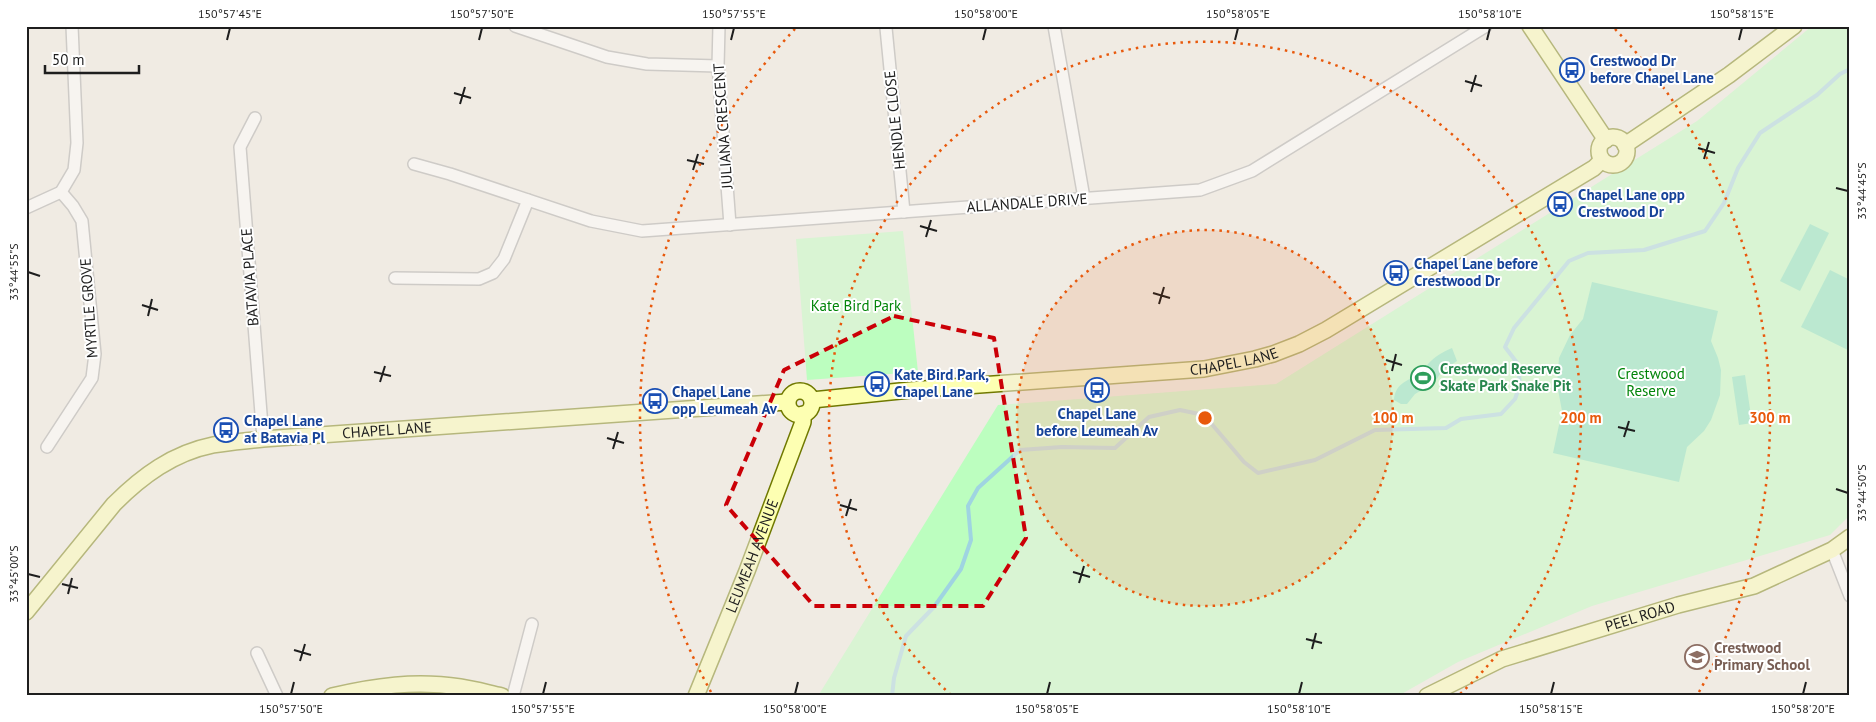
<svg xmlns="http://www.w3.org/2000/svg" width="1876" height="722" font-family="'PT Sans',sans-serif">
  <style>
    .park { fill: #bcfebf }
    .pitch { fill: #7ae5b8 }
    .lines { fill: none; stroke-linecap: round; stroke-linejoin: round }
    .stream { stroke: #9fd4e1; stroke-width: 4 }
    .street-casing { stroke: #a5a5a5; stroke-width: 14 }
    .secondary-casing { stroke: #707900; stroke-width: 18 }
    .street { stroke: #fff; stroke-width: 11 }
    .secondary { stroke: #fdffb2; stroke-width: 15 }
    .marked { fill: none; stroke: #cb0007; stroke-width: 4; stroke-dasharray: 10 6; stroke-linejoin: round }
    .ticks { fill: none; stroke: #1e1e1e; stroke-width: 2 }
    .ring { fill: none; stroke: #e8590c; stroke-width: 2.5; stroke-dasharray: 2.5 5 }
    .labels { text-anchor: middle; stroke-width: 4; stroke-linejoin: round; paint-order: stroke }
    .transit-label { font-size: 15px; font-weight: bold; fill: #164399; stroke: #fff; text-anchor: start }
    .street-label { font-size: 15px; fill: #1e1e1e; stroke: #fff }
    .park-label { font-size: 15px; fill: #028509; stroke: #fff }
    .leisure-label { font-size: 15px; font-weight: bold; fill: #27864d; stroke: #fff; text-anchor: start }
    .education-label { font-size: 15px; font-weight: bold; fill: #785e54; stroke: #fff; text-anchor: start }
    .centre { fill: #e8590c; stroke: #fff; stroke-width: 2.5 }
    .ring-label { font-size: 15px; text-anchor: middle; font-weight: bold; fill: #e8590c; stroke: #fff; stroke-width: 4; stroke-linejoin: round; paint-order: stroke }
    .neatline { fill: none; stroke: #1e1e1e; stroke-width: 2 }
    .ticks-label { font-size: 12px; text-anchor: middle; fill: #1e1e1e }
  </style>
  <rect width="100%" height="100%" fill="#f0ebe3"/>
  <g class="park">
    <polygon points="1812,26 1850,26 1850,515 1830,535 1592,606 1458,662 1398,696 818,696 998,405 1276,384 1697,121"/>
    <polygon points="903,231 918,372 807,380 796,239"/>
  </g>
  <g class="pitch">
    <polygon points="1810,224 1829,233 1800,291 1780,281"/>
    <polygon points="1830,270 1850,280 1850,351 1801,327"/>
    <polygon points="1592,282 1718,311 1711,341 1718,358 1721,370 1720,395 1711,420 1704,431 1687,447 1679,482 1553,453 1562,411 1557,384 1559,358 1570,335 1583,319"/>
    <path d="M1452 348 1457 361 1442 371 1434 383 1415 394 1407 404H1401L1394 400C1395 383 1409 380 1421 373 1424 371 1426 367 1428 364 1435 356 1443 352 1452 348Z"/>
    <polygon points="1745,375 1752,423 1739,425 1732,377"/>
  </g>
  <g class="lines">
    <polyline class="stream" points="892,696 894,678 906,636 934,607 961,569 971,540 968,506 978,488 1020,450 1062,447 1115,448 1149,417 1180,410 1204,415 1244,462 1258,473 1315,460 1375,430 1446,428 1461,419 1501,414 1515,399 1520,385 1518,364 1505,347 1514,328 1569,261 1588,253 1644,250 1705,231 1724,203 1738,168 1760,133 1817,95 1840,74 1850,69"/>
    <defs>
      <g id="street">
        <polyline points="515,26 607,57 647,64 718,66"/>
        <polyline points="719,26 718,66 730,225"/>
        <polyline points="1054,26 1084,198"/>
        <polyline points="886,28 904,212"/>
        <polyline points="255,118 240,147 263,439"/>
        <polyline points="414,164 450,174 591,221 642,231 1200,190 1252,171 1486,26"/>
        <polyline points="26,208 61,192 74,170 77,143 72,26"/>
        <polyline points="395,278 479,279 493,273 504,259 528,200"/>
        <polyline points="47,447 92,378 95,354 82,221 73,206 61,192"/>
        <polyline points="1832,550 1850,596"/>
        <polyline points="257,653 277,696"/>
        <polyline points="513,696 532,624"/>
      </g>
      <g id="secondary">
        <polyline points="1530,26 1606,140"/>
        <circle cx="1613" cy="151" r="14"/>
        <polyline points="1625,145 1729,75 1794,26"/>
        <circle cx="800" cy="403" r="12"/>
        <path id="s1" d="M812 400 910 390 1204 369 1255 359 1273 354 1299 344 1326 330 1594 168 1602 160"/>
        <path id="s2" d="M26 612 114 504C142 476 173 453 213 445 229 442 246 441 263 439L787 402"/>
        <path d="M332 696C374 686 416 680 460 687 474 689 488 693 502 696"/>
        <path id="s3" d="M696 696 747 571 803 422V414"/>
        <path id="s4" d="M1427 696 1502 659 1678 605 1754 586 1832 550 1850 537"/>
      </g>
    </defs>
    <use href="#street" class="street-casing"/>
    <use href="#secondary" class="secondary-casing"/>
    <use href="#street" class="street"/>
    <use href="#secondary" class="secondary"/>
  </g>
  <path d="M0 0H1876V722H0ZM894 316 994 338 1026 538 983 606H814L726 505 784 370Z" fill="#f0ebe3" fill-opacity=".55" fill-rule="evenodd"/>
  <path class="marked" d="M894 316 994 338 1026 538 983 606H814L726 505 784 370Z"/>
  <path class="ticks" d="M227 40 230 28M479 40 482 28M731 40 734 28M983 40 986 28M1235 40 1238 28M1487 40 1490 28M1739 40 1742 28M1465 81 1482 86M1471 92 1476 75M454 93 471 98M460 104 465 87M1698 148 1715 153M1704 159 1709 142M687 160 704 164M693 170 698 154M1836 188 1848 191M920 226 937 231M926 237 931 220M28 272 40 276M1153 293 1170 298M1159 304 1164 287M142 305 158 310M148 316 152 299M1386 360 1402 365M1392 371 1396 354M374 372 391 376M380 382 385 366M1618 427 1635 431M1624 437 1629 421M607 438 624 443M613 449 618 432M1836 489 1848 493M840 505 857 510M846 516 851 499M1073 572 1090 577M28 574 40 577M1079 583 1084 566M62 584 78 588M68 594 72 578M1306 639 1322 643M1312 649 1316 633M294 650 311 655M300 661 305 644M291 694 294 682M543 694 546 682M795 694 798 682M1047 694 1050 682M1299 694 1302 682M1551 694 1554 682M1803 694 1806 682"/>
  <circle cx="1205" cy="418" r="188" fill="#e8590c" fill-opacity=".12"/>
  <g class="ring">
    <circle cx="1205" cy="418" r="188"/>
    <path d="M951 695A376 376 0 1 1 1459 695"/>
    <path d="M711 692A565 565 0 0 1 795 29M1615 29A565 565 0 0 1 1699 692"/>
  </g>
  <defs>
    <symbol id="bus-ring" viewBox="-11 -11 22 22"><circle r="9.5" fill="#fff" stroke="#1a4fb4" stroke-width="1.5"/><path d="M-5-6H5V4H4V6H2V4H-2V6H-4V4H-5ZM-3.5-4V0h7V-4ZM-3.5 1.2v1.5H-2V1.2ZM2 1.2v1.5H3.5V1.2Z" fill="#1a4fb4"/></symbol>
    <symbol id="stadium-ring" viewBox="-11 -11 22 22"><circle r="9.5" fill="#fff" stroke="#2e9e5b" stroke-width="1.5"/><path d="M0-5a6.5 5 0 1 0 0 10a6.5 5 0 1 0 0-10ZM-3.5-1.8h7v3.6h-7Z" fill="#2e9e5b"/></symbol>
    <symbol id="school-ring" viewBox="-11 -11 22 22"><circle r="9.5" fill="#fff" stroke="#8d6e63" stroke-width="1.5"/><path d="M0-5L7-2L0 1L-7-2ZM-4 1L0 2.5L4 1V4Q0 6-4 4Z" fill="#8d6e63"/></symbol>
  </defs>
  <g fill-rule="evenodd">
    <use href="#bus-ring" x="1558" y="56" width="28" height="28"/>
    <use href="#bus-ring" x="1546" y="190" width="28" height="28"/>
    <use href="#bus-ring" x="1382" y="259" width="28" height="28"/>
    <use href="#stadium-ring" x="1409" y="364" width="28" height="28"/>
    <use href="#bus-ring" x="863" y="370" width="28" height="28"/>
    <use href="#bus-ring" x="1083" y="376" width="28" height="28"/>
    <use href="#bus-ring" x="641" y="387" width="28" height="28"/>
    <use href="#bus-ring" x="212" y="416" width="28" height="28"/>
    <use href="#school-ring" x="1683" y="643" width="28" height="28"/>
  </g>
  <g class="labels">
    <g class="transit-label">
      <text x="1590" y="66">Crestwood Dr<tspan x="1590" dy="17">before Chapel Lane</tspan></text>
      <text x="1578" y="200">Chapel Lane opp<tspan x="1578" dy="17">Crestwood Dr</tspan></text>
      <text x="1414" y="269">Chapel Lane before<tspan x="1414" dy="17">Crestwood Dr</tspan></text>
      <text x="894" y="380">Kate Bird Park,<tspan x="894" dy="17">Chapel Lane</tspan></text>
      <text x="672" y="397">Chapel Lane<tspan x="672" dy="17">opp Leumeah Av</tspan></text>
      <text x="1097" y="419" text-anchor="middle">Chapel Lane<tspan x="1097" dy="17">before Leumeah Av</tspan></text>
      <text x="244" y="426">Chapel Lane<tspan x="244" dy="17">at Batavia Pl</tspan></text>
    </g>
    <g class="street-label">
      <text transform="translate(895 120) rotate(-96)" y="5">HENDLE CLOSE</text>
      <text transform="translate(723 126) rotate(-94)" y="5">JULIANA CRESCENT</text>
      <text transform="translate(1027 203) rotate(-4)" y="5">ALLANDALE DRIVE</text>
      <text transform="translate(250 277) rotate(-94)" y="5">BATAVIA PLACE</text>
      <text transform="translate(89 308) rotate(-94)" y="5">MYRTLE GROVE</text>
      <text dy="5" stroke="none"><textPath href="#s1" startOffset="424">CHAPEL LANE</textPath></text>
      <text dy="5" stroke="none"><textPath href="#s2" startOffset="431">CHAPEL LANE</textPath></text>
      <text dy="5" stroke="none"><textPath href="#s3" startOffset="151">LEUMEAH AVENUE</textPath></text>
      <text dy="5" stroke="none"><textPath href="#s4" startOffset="228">PEEL ROAD</textPath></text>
    </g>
    <g class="park-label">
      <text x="856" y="311">Kate Bird Park</text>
      <text x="1651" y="379">Crestwood<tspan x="1651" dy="17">Reserve</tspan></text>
    </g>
    <g class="leisure-label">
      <text x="1440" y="374">Crestwood Reserve<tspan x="1440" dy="17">Skate Park Snake Pit</tspan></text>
    </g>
    <g class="education-label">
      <text x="1714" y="653">Crestwood<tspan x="1714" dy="17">Primary School</tspan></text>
    </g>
  </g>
  <circle cx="1205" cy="418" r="8" class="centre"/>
  <g class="ring-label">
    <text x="1393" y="423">100 m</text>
    <text x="1581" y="423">200 m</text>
    <text x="1770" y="423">300 m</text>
  </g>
  <rect width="1876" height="722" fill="none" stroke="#ffffff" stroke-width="55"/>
  <path d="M45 65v8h94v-8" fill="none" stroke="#1e1e1e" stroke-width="2.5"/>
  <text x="52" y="65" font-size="15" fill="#1e1e1e" stroke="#ffffff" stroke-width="4" paint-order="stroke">50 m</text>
  <rect x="28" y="28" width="1820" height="666" class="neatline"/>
  <g class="ticks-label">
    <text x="230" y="18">150°57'45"E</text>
    <text x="482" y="18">150°57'50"E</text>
    <text x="734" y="18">150°57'55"E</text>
    <text x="986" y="18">150°58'00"E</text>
    <text x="1238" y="18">150°58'05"E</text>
    <text x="1490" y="18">150°58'10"E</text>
    <text x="1742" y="18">150°58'15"E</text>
    <text transform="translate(1862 191) rotate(-90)" y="4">33°44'45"S</text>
    <text transform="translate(14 272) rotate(-90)" y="4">33°44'55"S</text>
    <text transform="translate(1862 493) rotate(-90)" y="4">33°44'50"S</text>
    <text transform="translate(14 574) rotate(-90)" y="4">33°45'00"S</text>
    <text x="291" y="713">150°57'50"E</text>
    <text x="543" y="713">150°57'55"E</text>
    <text x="795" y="713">150°58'00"E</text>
    <text x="1047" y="713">150°58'05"E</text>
    <text x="1299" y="713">150°58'10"E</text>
    <text x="1551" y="713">150°58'15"E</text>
    <text x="1803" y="713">150°58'20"E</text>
  </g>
</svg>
